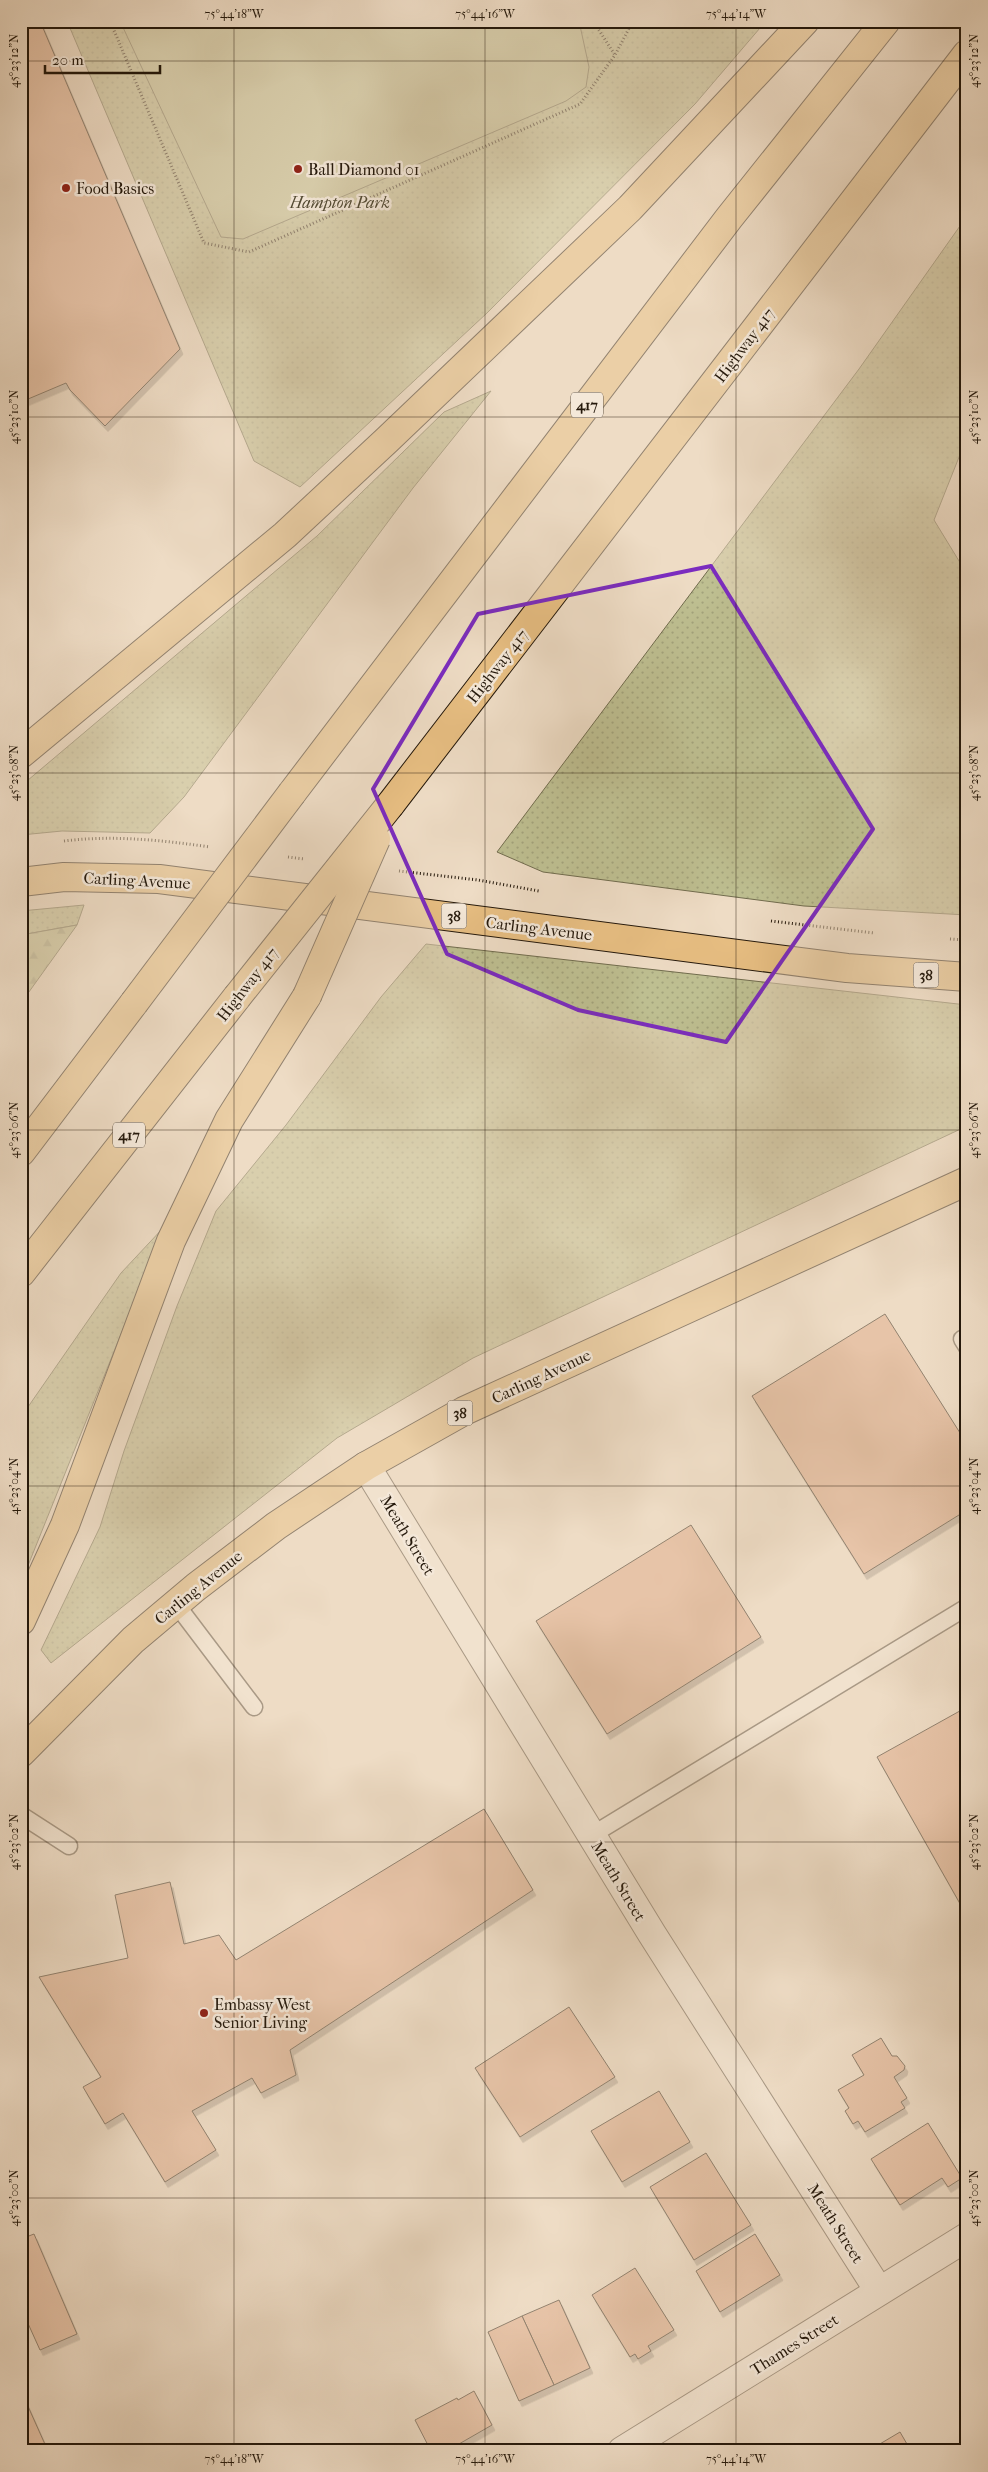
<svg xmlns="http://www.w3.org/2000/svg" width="988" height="2472" font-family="'IM FELL French Canon',serif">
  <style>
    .green { fill: url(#green-dots); stroke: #716c4e }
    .forest { fill: url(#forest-firs); stroke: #716c4e }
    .pitch { fill: #bebf91; stroke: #716c4e }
    .building { fill: #dda785; stroke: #24180b; filter: url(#shadow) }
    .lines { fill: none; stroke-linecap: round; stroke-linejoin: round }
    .service-casing { stroke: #56493a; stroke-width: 19 }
    .minor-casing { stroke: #56493a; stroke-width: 30 }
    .primary-casing { stroke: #24180b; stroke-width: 30 }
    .motorway-casing { stroke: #24180b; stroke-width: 30 }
    .path { stroke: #24180b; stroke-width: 3; stroke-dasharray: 1 2.5; stroke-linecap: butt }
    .service { stroke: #f4e8d9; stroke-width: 16 }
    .minor { stroke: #f4e8d9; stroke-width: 28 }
    .primary { stroke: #e7be82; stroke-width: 28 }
    .motorway { stroke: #e7be82; stroke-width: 28 }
    .motorway-bridge-casing { stroke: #24180b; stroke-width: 30; stroke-linecap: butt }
    .motorway-bridge { stroke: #e7be82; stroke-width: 28 }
    .marked { fill: none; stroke: #7b2cbf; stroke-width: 4; stroke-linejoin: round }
    .ticks { fill: none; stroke: #24180b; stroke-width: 1; stroke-opacity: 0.45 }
    .poi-dot { fill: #8f2418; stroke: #f4e8d9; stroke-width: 2 }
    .labels { text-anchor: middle; stroke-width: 5; stroke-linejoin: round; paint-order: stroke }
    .shield { fill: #f4e8d9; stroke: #625649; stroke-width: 1 }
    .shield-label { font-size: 15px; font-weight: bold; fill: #24180b }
    .poi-label { font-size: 16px; fill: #24180b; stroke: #f4e8d9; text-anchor: start }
    .park-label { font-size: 16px; font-style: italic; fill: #524a33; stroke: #f4e8d9 }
    .street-label { font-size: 16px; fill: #24180b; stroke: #f4e8d9 }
    .neatline { fill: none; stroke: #24180b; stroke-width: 2 }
    .ticks-label { font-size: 12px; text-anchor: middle; fill: #24180b }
  </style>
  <defs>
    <pattern id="green-dots" width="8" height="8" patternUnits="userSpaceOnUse" patternTransform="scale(1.25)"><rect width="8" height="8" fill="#bebf91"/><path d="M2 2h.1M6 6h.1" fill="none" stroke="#a3a37c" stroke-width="1.8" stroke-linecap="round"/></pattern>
    <pattern id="forest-firs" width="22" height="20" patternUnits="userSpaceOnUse" patternTransform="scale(1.25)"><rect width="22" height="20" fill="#bebf91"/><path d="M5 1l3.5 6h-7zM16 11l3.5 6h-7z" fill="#a3a37c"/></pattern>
    <filter id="shadow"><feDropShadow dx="3" dy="5.5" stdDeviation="0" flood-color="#0004"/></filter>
  </defs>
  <rect width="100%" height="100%" fill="#eedcc5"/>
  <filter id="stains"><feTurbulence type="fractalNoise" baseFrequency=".004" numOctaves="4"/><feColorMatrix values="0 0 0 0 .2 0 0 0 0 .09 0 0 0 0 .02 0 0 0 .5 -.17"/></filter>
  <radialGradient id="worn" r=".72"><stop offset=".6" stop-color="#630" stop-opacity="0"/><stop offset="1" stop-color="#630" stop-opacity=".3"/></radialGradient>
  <g class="green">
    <polygon points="67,21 766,21 695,104 487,313 300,487 254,461"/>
    <polygon points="967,216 967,437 934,520 967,574 967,915 804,906 543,872 497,852 859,369"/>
    <polygon points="491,391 413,488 184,797 150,833 62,831 21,835 21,786 317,536 444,412"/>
    <polygon points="84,905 77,925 21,935 21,911"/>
    <polygon points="426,944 967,1005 967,1126 473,1358 337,1438 51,1663 41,1650 100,1527 124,1451 177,1306 216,1211 286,1125 381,997"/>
    <polygon points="164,1227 21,1583 21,1417 121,1273"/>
  </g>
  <polygon class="forest" points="77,925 21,1003 21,935"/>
  <polygon class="pitch" points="120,21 579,21 589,67 586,87 566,101 243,239 221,237"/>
  <g class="building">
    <polygon points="35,21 40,21 180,349 105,426 70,390 66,383 21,402 21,27"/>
    <polygon points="885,1314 967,1444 967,1510 864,1574 752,1396"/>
    <polygon points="691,1525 761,1637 607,1734 536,1621"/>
    <polygon points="967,1707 967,1916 877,1757"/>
    <polygon points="484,1809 533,1890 290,2050 296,2075 261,2093 252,2078 192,2111 216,2150 165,2182 123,2113 105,2124 83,2087 101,2077 39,1977 128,1958 115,1895 170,1882 184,1944 219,1935 236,1960"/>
    <polygon points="569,2007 615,2077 520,2137 475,2068"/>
    <polygon points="881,2038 892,2056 897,2056 905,2066 904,2070 894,2077 907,2098 901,2102 905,2108 865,2132 858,2121 853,2124 845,2111 849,2108 838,2090 864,2075 852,2055"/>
    <polygon points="659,2091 690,2142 622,2182 591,2131"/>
    <polygon points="928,2123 962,2178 948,2187 942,2178 900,2205 871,2159"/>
    <polygon points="706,2153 751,2225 694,2260 650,2187"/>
    <polygon points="34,2234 77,2334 40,2350 21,2308 21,2239"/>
    <polygon points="755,2234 780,2275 720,2312 696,2271"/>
    <polygon points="635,2268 674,2330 648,2346 651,2351 638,2359 635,2354 630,2357 592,2295"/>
    <polygon points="559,2300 590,2368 554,2385 522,2316"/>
    <polygon points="522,2316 554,2385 519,2401 488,2332"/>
    <polygon points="474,2391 492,2425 452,2448 453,2451 431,2451 415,2420 457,2398 458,2400"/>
    <polygon points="21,2393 22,2393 48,2451 21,2451"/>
    <polygon points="900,2432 911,2451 868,2451"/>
  </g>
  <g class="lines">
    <defs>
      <g id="service">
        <polyline points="962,1339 967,1347"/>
        <polyline points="176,1604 254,1707"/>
        <polyline points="21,1815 69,1846"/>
        <polyline points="592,1835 967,1607"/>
      </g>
      <g id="minor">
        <polyline points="366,1466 652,1934 879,2291"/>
        <polyline points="622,2451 967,2237"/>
      </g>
      <g id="primary">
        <polyline points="21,882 64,877 159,879 847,968 967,977"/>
        <polyline points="21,1753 133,1640 196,1587 276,1526 366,1466 464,1411 967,1181"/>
      </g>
      <g id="motorway">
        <polyline points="21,754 285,535 387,440 630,208 805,21"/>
        <polyline points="292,793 729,218 886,21"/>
        <polyline points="390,805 967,54"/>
        <polyline points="21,1152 134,1003"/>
        <polyline points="21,1273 237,997"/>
        <polyline points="21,1621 65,1525 171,1241 229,1120 307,996"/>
      </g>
    </defs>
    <use href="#service" class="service-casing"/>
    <use href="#minor" class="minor-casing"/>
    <use href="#primary" class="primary-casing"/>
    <use href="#motorway" class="motorway-casing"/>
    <g class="path">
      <polyline points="110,21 204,243 249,252 580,104 615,55 633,21"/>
      <polyline points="593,21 615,55"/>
      <path d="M64 841C113 835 161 840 210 847"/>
      <polyline points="288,857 304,859"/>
      <polyline points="399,871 478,880 539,891"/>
      <polyline points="771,921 874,933"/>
      <polyline points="950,939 967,940"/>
    </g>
    <use href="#service" class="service"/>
    <use href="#minor" class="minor"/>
    <use href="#primary" class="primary"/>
    <use href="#motorway" class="motorway"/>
    <defs>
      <g id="motorway-bridge">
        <polyline points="307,996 376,839"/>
        <polyline points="237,997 390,805"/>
        <polyline points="134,1003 292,793"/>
      </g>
    </defs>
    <use href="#motorway-bridge" class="motorway-bridge-casing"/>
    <use href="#motorway-bridge" class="motorway-bridge"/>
  </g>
  <path d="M0 0H988V2472H0ZM711 566 873 829 726 1042 578 1010 447 954 373 789 478 614Z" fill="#eedcc5" fill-opacity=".55" fill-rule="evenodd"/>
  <path class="marked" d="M711 566 873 829 726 1042 578 1010 447 954 373 789 478 614Z"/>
  <path class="ticks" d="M234 21V2451M485 21V2451M736 21V2451M21 61H967M21 417H967M21 773H967M21 1130H967M21 1486H967M21 1842H967M21 2198H967"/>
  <g class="poi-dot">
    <circle cx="298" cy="169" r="5"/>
    <circle cx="66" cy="188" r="5"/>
    <circle cx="204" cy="2013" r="5"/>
  </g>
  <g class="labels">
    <g class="shield">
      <rect x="571" y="392.5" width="32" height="25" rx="4"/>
      <rect x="441.5" y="903.5" width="25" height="25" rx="4"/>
      <rect x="913.5" y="962.5" width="25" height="25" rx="4"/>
      <rect x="113" y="1122.5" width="32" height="25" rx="4"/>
      <rect x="447.5" y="1400.5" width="25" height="25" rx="4"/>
    </g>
    <g class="shield-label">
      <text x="587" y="410">417</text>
      <text x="454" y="921">38</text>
      <text x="926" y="980">38</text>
      <text x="129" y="1140">417</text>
      <text x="460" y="1418">38</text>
    </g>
    <g class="poi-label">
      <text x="308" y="175">Ball Diamond 01</text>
      <text x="76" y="194">Food Basics</text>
      <text x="214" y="2010">Embassy West<tspan x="214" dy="18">Senior Living</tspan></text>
    </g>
    <g class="park-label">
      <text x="340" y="208">Hampton Park</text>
    </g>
    <g class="street-label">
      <text transform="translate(744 345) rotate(-53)" y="6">Highway 417</text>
      <text transform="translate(497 666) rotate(-52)" y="6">Highway 417</text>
      <text transform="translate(137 880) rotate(3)" y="6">Carling Avenue</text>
      <text transform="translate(539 928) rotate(7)" y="6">Carling Avenue</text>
      <text transform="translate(247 984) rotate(-52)" y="6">Highway 417</text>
      <text transform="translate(541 1376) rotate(-25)" y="6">Carling Avenue</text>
      <text transform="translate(408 1535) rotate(59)" y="6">Meath Street</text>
      <text transform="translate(198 1587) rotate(-39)" y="6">Carling Avenue</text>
      <text transform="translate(619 1881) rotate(59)" y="6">Meath Street</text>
      <text transform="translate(836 2223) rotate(58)" y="6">Meath Street</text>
      <text transform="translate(794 2344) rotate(-32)" y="6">Thames Street</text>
    </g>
  </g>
  <rect width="988" height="2472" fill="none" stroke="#eedcc5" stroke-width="55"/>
  <path d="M45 65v8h115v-8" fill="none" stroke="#24180b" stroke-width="2.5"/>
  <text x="52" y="65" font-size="15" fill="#24180b" stroke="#f4e8d9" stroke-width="4" paint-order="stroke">20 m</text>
  <rect x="28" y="28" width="932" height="2416" class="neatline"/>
  <g class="ticks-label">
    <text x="234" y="18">75°44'18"W</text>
    <text x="485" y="18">75°44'16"W</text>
    <text x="736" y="18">75°44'14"W</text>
    <text transform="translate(14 61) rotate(-90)" y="4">45°23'12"N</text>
    <text transform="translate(974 61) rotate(-90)" y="4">45°23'12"N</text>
    <text transform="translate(14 417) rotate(-90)" y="4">45°23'10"N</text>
    <text transform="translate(974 417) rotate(-90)" y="4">45°23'10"N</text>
    <text transform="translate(14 773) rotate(-90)" y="4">45°23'08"N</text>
    <text transform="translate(974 773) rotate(-90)" y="4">45°23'08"N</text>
    <text transform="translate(14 1130) rotate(-90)" y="4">45°23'06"N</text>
    <text transform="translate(974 1130) rotate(-90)" y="4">45°23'06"N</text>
    <text transform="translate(14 1486) rotate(-90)" y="4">45°23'04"N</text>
    <text transform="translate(974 1486) rotate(-90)" y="4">45°23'04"N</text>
    <text transform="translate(14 1842) rotate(-90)" y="4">45°23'02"N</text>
    <text transform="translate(974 1842) rotate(-90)" y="4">45°23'02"N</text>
    <text transform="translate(14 2198) rotate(-90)" y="4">45°23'00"N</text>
    <text transform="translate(974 2198) rotate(-90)" y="4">45°23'00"N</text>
    <text x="234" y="2463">75°44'18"W</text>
    <text x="485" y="2463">75°44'16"W</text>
    <text x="736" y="2463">75°44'14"W</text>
  </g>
  <rect width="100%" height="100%" filter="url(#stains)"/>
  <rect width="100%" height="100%" fill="url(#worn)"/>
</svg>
